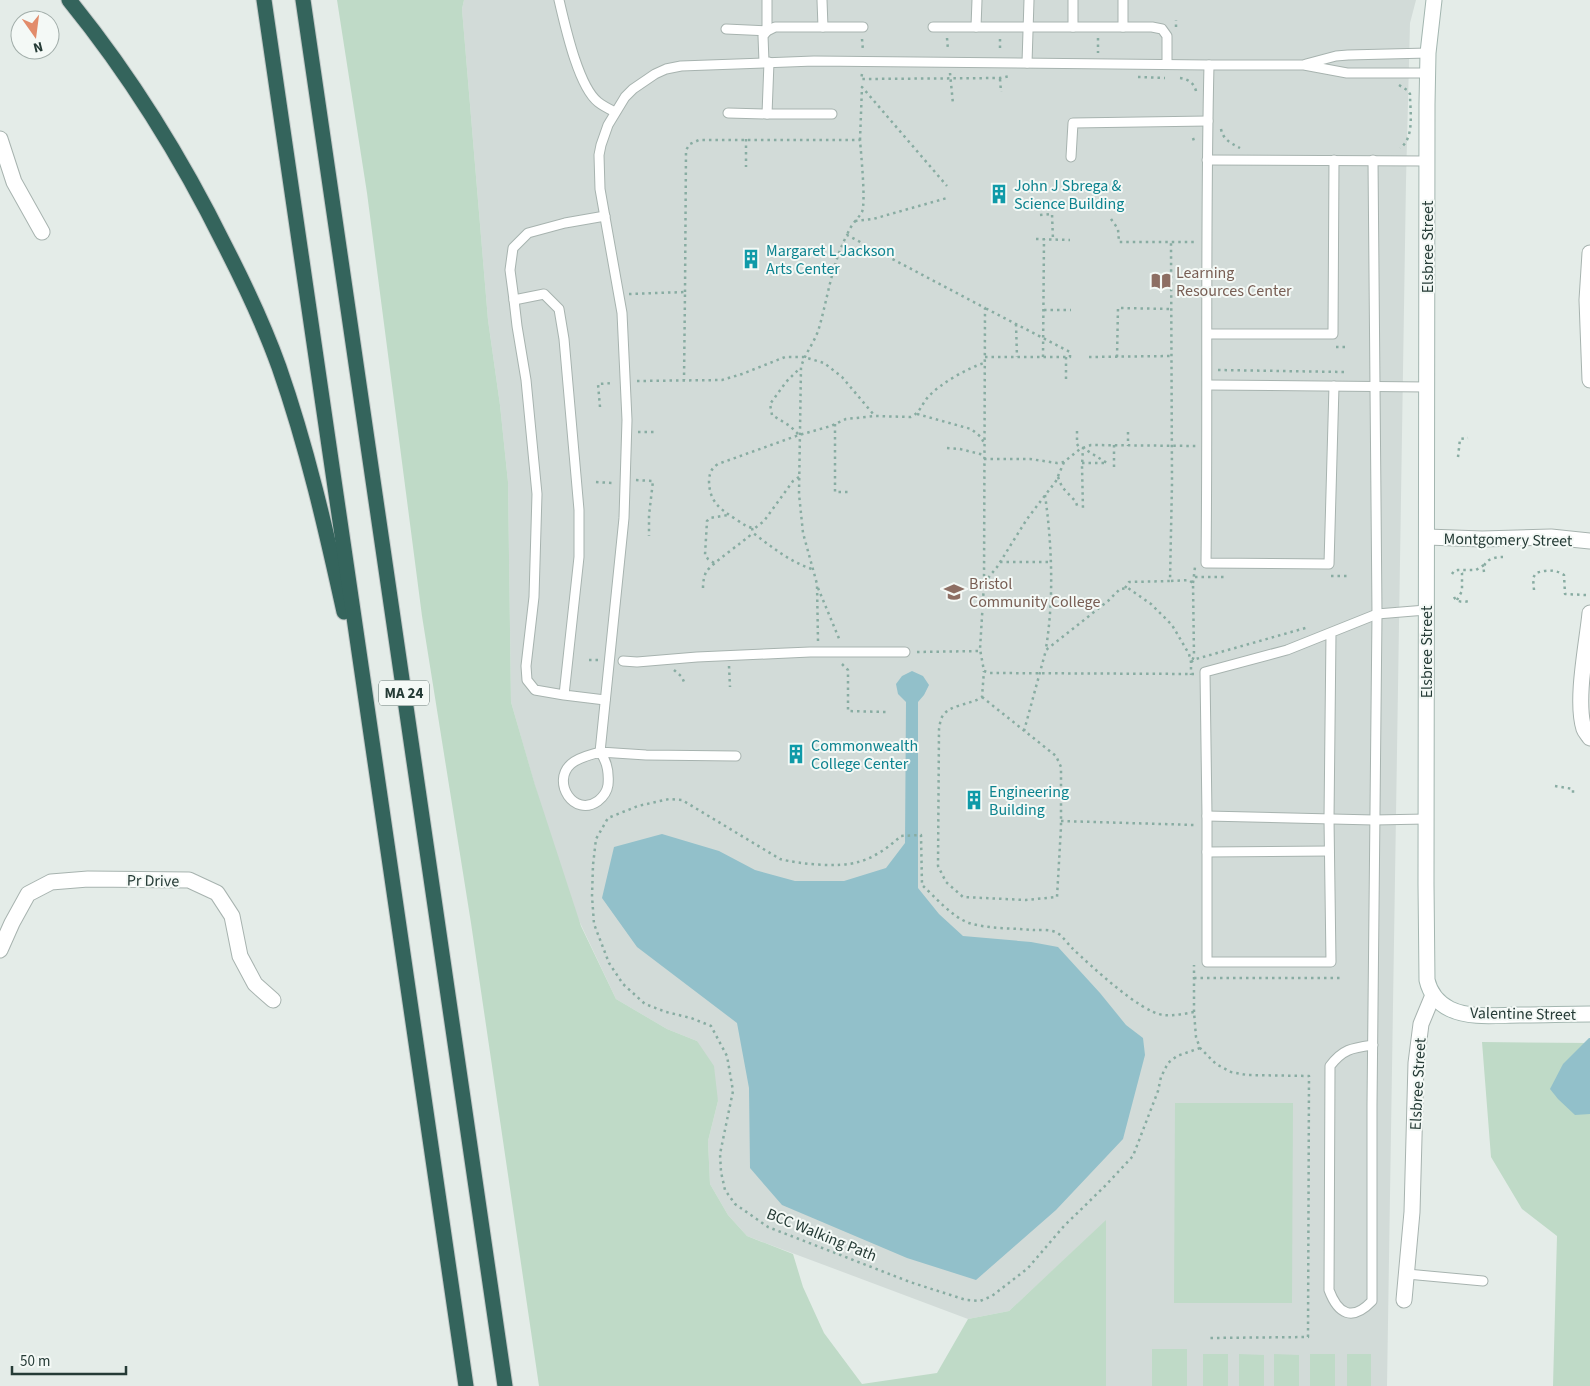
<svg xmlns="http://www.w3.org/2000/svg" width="1590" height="1386" font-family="'Source Sans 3',sans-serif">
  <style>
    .built { fill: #d2dbd8 }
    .green { fill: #bfdac7 }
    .water { fill: #92c0ca }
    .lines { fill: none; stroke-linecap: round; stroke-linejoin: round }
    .lane-casing { stroke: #a7b3af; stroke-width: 11 }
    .street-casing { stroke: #a7b3af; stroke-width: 17 }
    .secondary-casing { stroke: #a3b6b0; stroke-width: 17 }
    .highway-casing { stroke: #c2c8c7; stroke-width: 17 }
    .path { stroke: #88aca2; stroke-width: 2.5; stroke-dasharray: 2.5 4; stroke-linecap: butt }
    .lane { stroke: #fff; stroke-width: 9 }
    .street { stroke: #fff; stroke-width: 15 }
    .secondary { stroke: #fff; stroke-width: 15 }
    .highway { stroke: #34645c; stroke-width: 15 }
    .labels { text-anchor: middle; stroke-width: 4; stroke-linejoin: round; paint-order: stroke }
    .shield { fill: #f4f9f6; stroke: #637470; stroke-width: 1 }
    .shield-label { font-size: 15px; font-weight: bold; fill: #253b36 }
    .culture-label { font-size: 16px; fill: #0d838f; stroke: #f4f9f6; text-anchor: start }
    .street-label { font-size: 16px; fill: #253b36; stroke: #f4f9f6 }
    .education-label { font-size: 16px; fill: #785e54; stroke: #f4f9f6; text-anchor: start }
  </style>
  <rect width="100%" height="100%" fill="#e4ece8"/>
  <polygon class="built" points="464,0 1416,0 1410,23 1406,181 1387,1386 1106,1386 1106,1221 1009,1311 968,1319 747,1236 728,1215 710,1184 708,1141 718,1101 697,1041 667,1029 616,999 565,891 511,702 508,482 500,405 488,320 462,9"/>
  <g class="green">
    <polygon points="337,0 464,0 462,9 488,320 500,405 508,482 511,702 535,785 581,926 616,999 667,1029 697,1041 714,1066 718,1101 708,1141 710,1184 728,1215 747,1236 793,1254 803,1287 824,1333 862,1384 937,1373 968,1319 1009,1311 1106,1220 1106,1386 539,1386 471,923 422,616 367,193"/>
    <polygon points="1482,1042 1590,1043 1590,1386 1553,1386 1557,1236 1522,1209 1491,1157"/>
    <polygon points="1175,1103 1293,1103 1292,1303 1174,1303"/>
    <rect x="1152" y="1349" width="35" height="37"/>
    <rect x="1203" y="1354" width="25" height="32"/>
    <polygon points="1239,1354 1264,1355 1264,1386 1239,1386"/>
    <polygon points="1274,1354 1299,1355 1299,1386 1274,1386"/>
    <rect x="1310" y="1354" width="25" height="32"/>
    <rect x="1347" y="1354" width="24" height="32"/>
  </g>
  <g class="water">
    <polygon points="912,671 923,676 929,685 924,695 918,702 918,888 939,914 963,936 1031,942 1058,947 1100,993 1126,1025 1143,1038 1145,1055 1123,1139 1056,1210 976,1280 907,1258 782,1205 750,1168 749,1088 737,1023 637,947 602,898 614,847 662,834 719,851 755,870 795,881 844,881 886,868 905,843 906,702 898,694 896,684 902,676"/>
    <polygon points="1589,1038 1590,1038 1590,1114 1575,1115 1558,1099 1550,1089 1563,1064"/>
  </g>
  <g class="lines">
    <defs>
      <g id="lane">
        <path d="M559 0C565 25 578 86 598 102 603 106 609 109 615 112"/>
        <polyline points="822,0 823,27"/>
        <polyline points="1073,0 1073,27"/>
        <polyline points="933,27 1152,27 1162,29 1167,36 1167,64"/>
        <polyline points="976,27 977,0"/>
        <polyline points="1123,27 1123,0"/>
        <polyline points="726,29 767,31 767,0"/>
        <polyline points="764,62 763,36 767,31 775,27 863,27"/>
        <polyline points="769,62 767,114 832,114"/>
        <polyline points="1027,63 1029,0"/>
        <polyline points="1306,64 1336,56 1348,55 1428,53"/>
        <path d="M1209 65C1205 231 1208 397 1206 563L1329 564 1334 386"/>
        <polyline points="728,113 767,114"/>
        <polyline points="1071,157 1073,123 1208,121"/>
        <polyline points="1207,160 1427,161"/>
        <polyline points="514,300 510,270 513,248 528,233 565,223 605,216"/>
        <polyline points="1208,334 1333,334 1334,160"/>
        <polyline points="1208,385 1427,387"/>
        <polyline points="1331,633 1329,819 1331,962 1207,962 1207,816 1205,672 1287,650 1377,614 1426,610"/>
        <polyline points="623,661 637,662 697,657 810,652 905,652"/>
        <polyline points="564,695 535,690 527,680 526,666 534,597 537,494 526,380 517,326 514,300 544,294 559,309 564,339 579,510 579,557 564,695 605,700"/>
        <path d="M600 752C607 761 609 774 608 785 607 792 603 797 598 801 574 818 551 782 571 764 579 757 590 755 600 752Z"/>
        <polyline points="736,756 646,755 600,752 624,518 627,420 622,313 600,189 599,155 601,145 608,125 625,97 633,89 655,74 666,69 681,66 814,61 1209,65 1304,65 1347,73 1427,73"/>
        <polyline points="1207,816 1374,820 1426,819"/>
        <polyline points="1207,852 1329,851"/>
        <path d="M1373 1045C1352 1048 1343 1049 1330 1066L1329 1290C1338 1314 1352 1322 1372 1301V1105L1377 614 1373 160"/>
        <polyline points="1407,1274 1483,1281"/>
      </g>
      <g id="street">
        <polyline points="0,139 14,182 42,232"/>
        <polyline points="1590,253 1587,300 1590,380"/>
        <polyline points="1427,537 1482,539 1551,537 1590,541"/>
        <path d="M1590 613C1587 644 1575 700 1584 729 1585 732 1588 735 1590 738"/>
        <polyline points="0,950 12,923 28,894 51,882 88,879 189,880 217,893 232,916 240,956 255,984 273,1000"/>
        <polyline points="1404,1300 1412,1212 1416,1063 1421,1024 1433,995"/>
      </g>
      <path id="secondary" d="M1434 0 1428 53 1427 104 1426 884 1427 980C1430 993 1438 1003 1450 1009 1471 1019 1498 1015 1520 1015 1543 1015 1567 1014 1590 1014"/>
      <g id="highway">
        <path d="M69 0C130 75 182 159 225 246 245 285 264 325 279 367 307 447 326 530 344 612"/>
        <polyline points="264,0 466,1386"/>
        <polyline points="303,0 505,1386"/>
      </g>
    </defs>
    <use href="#lane" class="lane-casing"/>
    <use href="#street" class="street-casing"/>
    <use href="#secondary" class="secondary-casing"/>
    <use href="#highway" class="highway-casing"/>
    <g class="path">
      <polyline points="1176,27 1176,20"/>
      <polyline points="947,38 948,50"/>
      <polyline points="1098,38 1098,53"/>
      <polyline points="862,39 863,51"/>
      <polyline points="1000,39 1000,51"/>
      <polyline points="950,73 953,104"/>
      <polyline points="862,74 861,79 1000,78 1010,76"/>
      <polyline points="1138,77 1165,78"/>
      <path d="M1180 78C1188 79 1194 83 1196 91"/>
      <polyline points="1000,79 1001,92"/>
      <path d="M1399 85 1407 90 1410 94C1410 111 1415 138 1400 148"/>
      <path d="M1221 129C1223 139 1230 143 1240 148"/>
      <polyline points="1193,138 1195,144"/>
      <polyline points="746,139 746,167"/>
      <polyline points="860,140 862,87 947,186"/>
      <polyline points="1040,215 1052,214 1053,240"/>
      <polyline points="1111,219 1118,229 1119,242 1195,242"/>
      <polyline points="855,221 873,219 947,198"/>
      <polyline points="1036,239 1070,240"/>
      <path d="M685 292 686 150 690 144 699 140H860C861 154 866 202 862 212 858 219 851 224 847 235"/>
      <polyline points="629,294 685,292 684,380"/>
      <polyline points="1044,310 1071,310"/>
      <polyline points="1016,324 1017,357"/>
      <polyline points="1336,347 1346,347"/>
      <polyline points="985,357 1070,357 1070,352 985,308"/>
      <polyline points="1043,357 1044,239"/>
      <polyline points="1066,357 1066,379"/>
      <polyline points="1089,357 1171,356"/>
      <polyline points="1117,357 1118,308 1171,309"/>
      <polyline points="1218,370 1344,372"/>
      <polyline points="637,381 722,380 742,374 785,357 804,357 824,363 842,377 874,415"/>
      <polyline points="600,407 598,384 613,383"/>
      <polyline points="917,414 971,429 981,437 984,443"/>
      <polyline points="835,424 835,492 848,492"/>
      <polyline points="1077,431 1077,444 1080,449"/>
      <polyline points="638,432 656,432"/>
      <polyline points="1128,432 1128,446"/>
      <polyline points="798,434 790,426 772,415 770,404 786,382 800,368"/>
      <polyline points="1114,445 1114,471"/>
      <polyline points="947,448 960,449 984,455"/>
      <polyline points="1458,457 1460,439 1468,438"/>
      <polyline points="984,459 1030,459 1057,463 1064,462 1080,449 1091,445 1196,446"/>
      <polyline points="1082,463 1107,463 1083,448 1082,466 1083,509"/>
      <path d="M799 477 793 481 764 521 755 528C748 528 743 524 737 520 720 509 709 502 709 480 710 472 711 469 718 464L799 435 831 426 846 419 875 416 911 417C921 412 922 403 929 396 941 383 968 368 984 363"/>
      <polyline points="1058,477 1062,487 1076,502 1078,509"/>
      <polyline points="636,480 653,481 649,515 649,536"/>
      <polyline points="596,482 613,483"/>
      <path d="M1045 495C1052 545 1054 599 1046 648"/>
      <path d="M752 528 753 533C772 547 790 562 812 569"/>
      <polyline points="1000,562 1050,562"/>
      <polyline points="714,563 708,559 705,555 707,521 710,518 728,515"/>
      <path d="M1484 572C1482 560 1493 557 1503 557"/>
      <polyline points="1452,574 1454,571 1458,570 1476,570 1484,565"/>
      <polyline points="1331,576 1348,576"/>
      <polyline points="1195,577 1226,577"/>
      <polyline points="1171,581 1189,580 1193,583 1194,656 1192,661"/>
      <polyline points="984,583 997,567 1027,519 1056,481 1064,462"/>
      <polyline points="1193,583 1195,567"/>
      <path d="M703 588C703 582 704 577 706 572 712 563 743 542 753 533"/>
      <polyline points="818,588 840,641"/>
      <polyline points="1125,588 1129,582 1170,581 1172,483 1171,242"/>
      <path d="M1534 590 1533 578 1536 573C1546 570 1555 569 1564 575L1565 594 1586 595"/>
      <path d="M1454 597C1457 603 1464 602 1470 601"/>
      <polyline points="1457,600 1462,591 1462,573 1461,571"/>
      <path d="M818 641 817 584 803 533 799 494 801 367C805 353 815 342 819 328 828 297 832 263 847 235L985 308 984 584 980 649 984 671 990 673 1194 674"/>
      <polyline points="917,652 980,651"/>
      <polyline points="589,660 599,660"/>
      <polyline points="1191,662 1196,659 1309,627"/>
      <polyline points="842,664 848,670 848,711 886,712"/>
      <polyline points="729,666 730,687"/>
      <polyline points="674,670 682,677 684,682"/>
      <path d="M982 697 1056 756 1061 767V827L1057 897 1026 900 963 897 946 882 938 866 939 729C940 725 940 720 942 717 949 704 971 705 982 697L984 671"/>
      <polyline points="1024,731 1046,650 1108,601 1120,589 1128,588 1151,604 1172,625 1189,654 1191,662 1191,675"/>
      <polyline points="1555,786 1573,789 1573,793"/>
      <polyline points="1061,821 1195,825"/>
      <polyline points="1194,978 1343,978"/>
      <polyline points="1194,1012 1194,965"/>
      <path d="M1200 1048 1177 1056 1168 1063 1161 1077 1158 1091 1133 1156 1105 1186 1064 1226 1028 1268 992 1296 980 1301 966 1300 910 1282 768 1227 735 1204 725 1190 721 1172 720 1154 733 1091 727 1056 711 1026 691 1018 666 1012 645 1004 623 984 609 963 594 924 592 896 593 865 596 839 608 818 638 806 669 799 682 800 780 859C799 864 839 868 858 862 874 858 889 847 901 836L921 835 922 885C935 897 952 917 969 923 989 929 1012 928 1033 930 1041 930 1052 929 1059 934 1064 938 1068 944 1072 948 1090 965 1140 1012 1163 1015 1173 1016 1184 1014 1194 1012L1196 1037 1200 1048 1216 1064 1231 1072 1247 1075 1309 1076 1308 1337 1207 1338"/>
    </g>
    <use href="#lane" class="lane"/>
    <use href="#street" class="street"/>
    <use href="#secondary" class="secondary"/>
    <use href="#highway" class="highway"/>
  </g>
  <defs>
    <symbol id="building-bare" viewBox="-9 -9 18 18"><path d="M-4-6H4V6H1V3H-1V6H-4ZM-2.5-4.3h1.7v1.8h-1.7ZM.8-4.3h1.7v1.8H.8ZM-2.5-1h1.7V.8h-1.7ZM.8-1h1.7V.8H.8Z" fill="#0f9aa8" stroke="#f4f9f6" stroke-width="2.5" paint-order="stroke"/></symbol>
    <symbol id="library-bare" viewBox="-9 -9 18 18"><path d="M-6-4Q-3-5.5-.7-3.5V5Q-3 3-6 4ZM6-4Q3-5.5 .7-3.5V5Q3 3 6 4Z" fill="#8d6e63" stroke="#f4f9f6" stroke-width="2.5" paint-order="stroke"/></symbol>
    <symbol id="university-bare" viewBox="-9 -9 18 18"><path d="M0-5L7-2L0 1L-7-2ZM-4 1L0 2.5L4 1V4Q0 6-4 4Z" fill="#8d6e63" stroke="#f4f9f6" stroke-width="2.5" paint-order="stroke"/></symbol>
  </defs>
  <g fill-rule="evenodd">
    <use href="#building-bare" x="985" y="180" width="28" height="28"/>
    <use href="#building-bare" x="737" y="245" width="28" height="28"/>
    <use href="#library-bare" x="1147" y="267" width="28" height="28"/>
    <use href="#university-bare" x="940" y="578" width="28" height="28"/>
    <use href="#building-bare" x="782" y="740" width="28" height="28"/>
    <use href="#building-bare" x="960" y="786" width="28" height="28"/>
  </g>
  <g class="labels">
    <rect class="shield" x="379" y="680.5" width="50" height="25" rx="4"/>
    <g class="shield-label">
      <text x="404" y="698">MA 24</text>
    </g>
    <g class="culture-label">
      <text x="1014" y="191">John J Sbrega &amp;<tspan x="1014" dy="18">Science Building</tspan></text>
      <text x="766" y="256">Margaret L Jackson<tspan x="766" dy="18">Arts Center</tspan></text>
      <text x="811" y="751">Commonwealth<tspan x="811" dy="18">College Center</tspan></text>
      <text x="989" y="797">Engineering<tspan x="989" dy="18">Building</tspan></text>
    </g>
    <g class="street-label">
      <text transform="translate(1427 247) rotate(-90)" y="6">Elsbree Street</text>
      <text transform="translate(1508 539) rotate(1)" y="6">Montgomery Street</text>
      <text transform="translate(1426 652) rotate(-90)" y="6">Elsbree Street</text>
      <text transform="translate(153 880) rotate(1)" y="6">Pr Drive</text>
      <text transform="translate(1523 1013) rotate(1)" y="6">Valentine Street</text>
      <text transform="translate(1417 1084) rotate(-87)" y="6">Elsbree Street</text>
      <text transform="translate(822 1234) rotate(22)" y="6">BCC Walking Path</text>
    </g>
    <g class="education-label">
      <text x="1176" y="278">Learning<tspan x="1176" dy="18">Resources Center</tspan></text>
      <text x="969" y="589">Bristol<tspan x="969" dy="18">Community College</tspan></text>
    </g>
  </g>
  <g transform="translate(35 35) rotate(166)"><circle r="24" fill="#f4f9f6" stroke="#a1ada9"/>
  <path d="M0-4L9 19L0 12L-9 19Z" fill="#e28c6b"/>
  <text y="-8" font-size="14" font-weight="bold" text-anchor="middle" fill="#253b36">N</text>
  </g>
  <path d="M12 1366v8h114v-8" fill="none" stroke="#253b36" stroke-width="2.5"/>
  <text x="20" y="1366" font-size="15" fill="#253b36" stroke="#f4f9f6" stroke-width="4" paint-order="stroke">50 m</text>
</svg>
